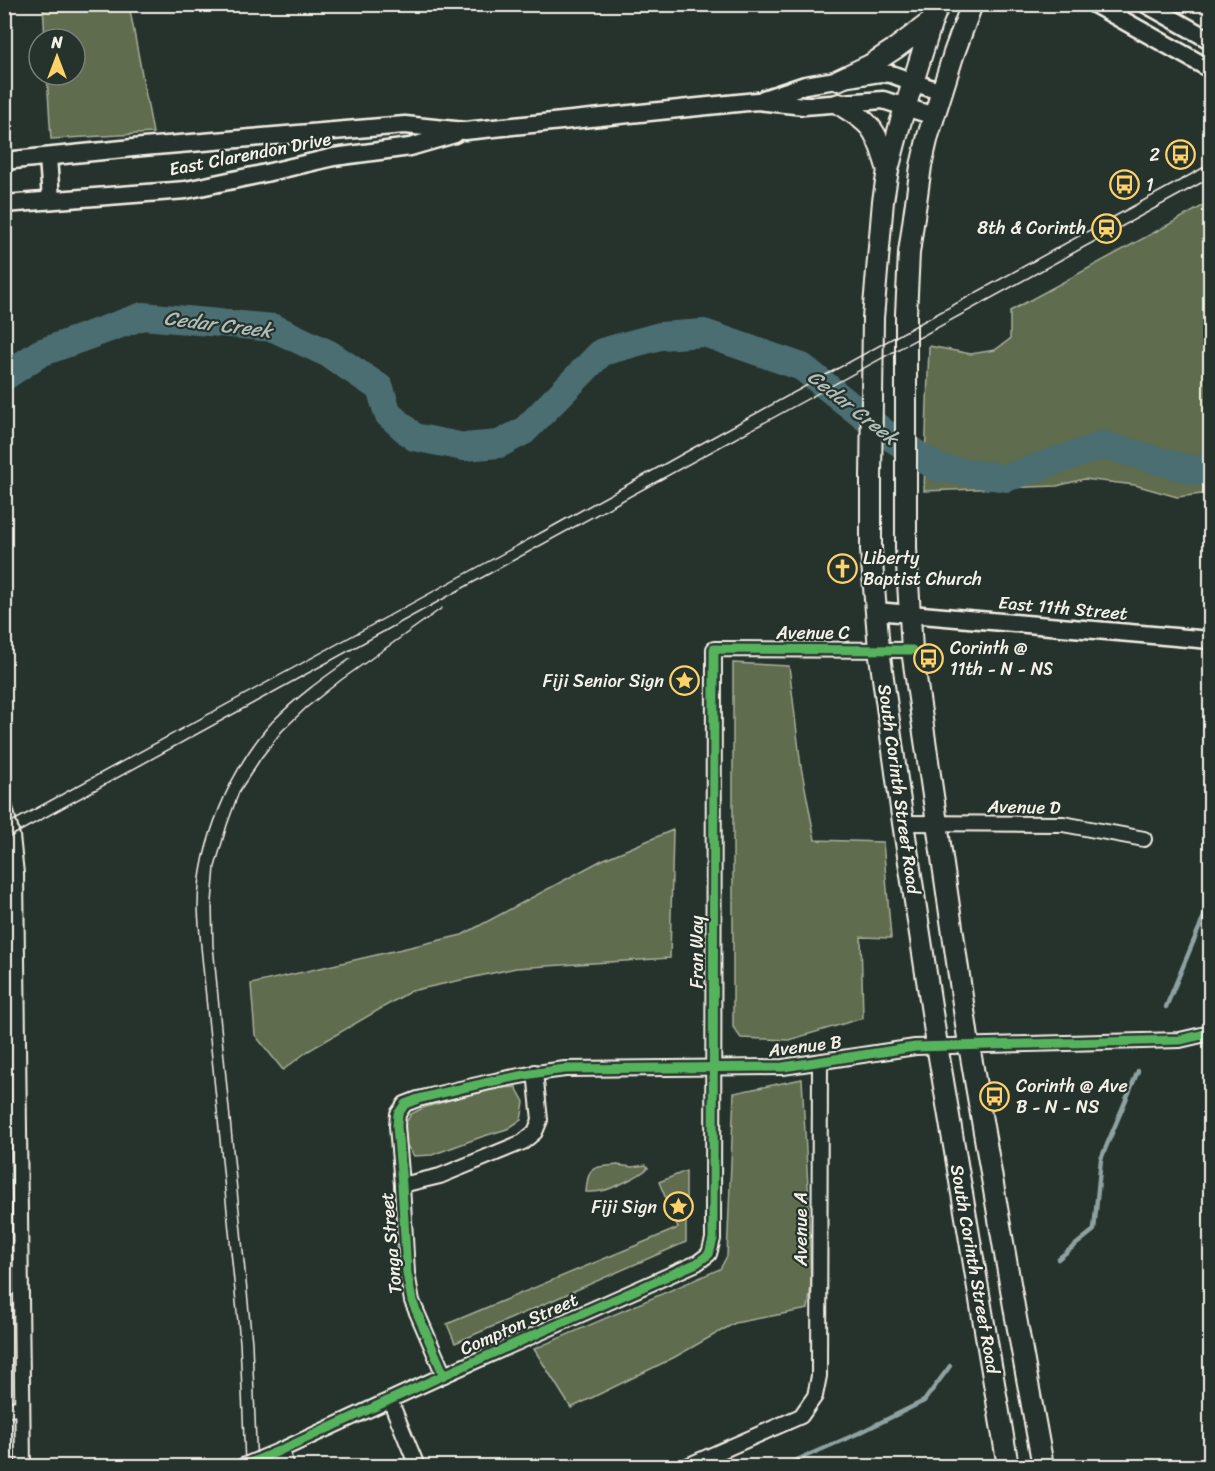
<svg xmlns="http://www.w3.org/2000/svg" width="1215" height="1471" font-family="Sriracha,sans-serif">
  <style>
    .green { fill: #5e6c4e; stroke: #a9ae9b; stroke-width: 1.5 }
    .lines { fill: none; stroke-linecap: round; stroke-linejoin: round }
    .stream { stroke: #8fa2a1; stroke-width: 4.5 }
    .river { stroke: #4b6e72; stroke-width: 28 }
    .minor-casing { stroke: #f4f1e8; stroke-width: 18 }
    .tertiary-casing { stroke: #f4f1e8; stroke-width: 21 }
    .secondary-casing { stroke: #f4f1e8; stroke-width: 24 }
    .minor { stroke: #26332d; stroke-width: 14 }
    .tertiary { stroke: #26332d; stroke-width: 16 }
    .secondary { stroke: #26332d; stroke-width: 20 }
    .tram { stroke: #f4f1e8; stroke-width: 1.5 }
    .cycleway-casing { stroke: #26332d; stroke-width: 13 }
    .cycleway { stroke: #56b35d; stroke-width: 9 }
    .labels { text-anchor: middle; stroke-width: 4.5; stroke-linejoin: round; paint-order: stroke }
    .street-label { font-size: 18px; fill: #f4f1e8; stroke: #26332d }
    .poi-label { font-size: 18px; fill: #f4f1e8; stroke: #26332d; text-anchor: end }
    .water-label { font-size: 20px; font-style: italic; fill: #b0bdb9; stroke: #26332d }
  </style>
  <rect width="100%" height="100%" fill="#26332d"/>
  <filter id="ink" filterUnits="userSpaceOnUse"><feTurbulence type="fractalNoise" baseFrequency=".0167" numOctaves="2"/><feDisplacementMap in="SourceGraphic" scale="12" xChannelSelector="R" yChannelSelector="G"/><feConvolveMatrix kernelMatrix="1 2 1 2 8 2 1 2 1" color-interpolation-filters="sRGB"/></filter>
  <g filter="url(#ink)">
    <g class="green">
      <polygon points="43,5 129,5 153,133 51,139 47,75 75,75 75,39 45,39"/>
      <polygon points="1210,202 1210,493 1177,497 1135,485 1084,479 1057,486 924,491 929,346 971,354 995,350 1010,339 1010,311"/>
      <polygon points="733,663 789,666 801,767 815,840 883,842 891,938 861,937 863,1018 789,1040 741,1038 733,1027"/>
      <polygon points="673,830 670,958 516,968 411,991 308,1051 283,1070 255,1035 251,984 462,935 602,860"/>
      <polygon points="802,1079 808,1186 811,1286 808,1309 735,1323 673,1358 571,1408 534,1349 720,1269 727,1256 734,1093"/>
      <polygon points="516,1087 524,1102 521,1120 507,1129 481,1137 432,1155 414,1156 405,1143 405,1124 411,1114 423,1108 473,1093 501,1088"/>
      <path d="M617 1165 632 1167 646 1165 648 1168C640 1176 612 1189 601 1191 596 1192 591 1192 586 1192 588 1165 592 1168 617 1165Z"/>
      <polygon points="686,1171 686,1242 455,1343 447,1324 678,1228 659,1182"/>
    </g>
    <g class="lines">
      <g class="stream">
        <polyline points="1166,1007 1210,902"/>
        <polyline points="1058,1259 1094,1230 1101,1159 1138,1071"/>
        <polyline points="783,1466 859,1433 924,1401 950,1366"/>
      </g>
      <polyline class="river" points="4,377 40,353 143,316 274,328 329,354 380,388 388,414 414,437 464,447 499,444 524,431 602,352 660,336 704,333 802,367 886,434 938,468 1006,478 1103,445 1199,472 1210,464"/>
      <defs>
        <g id="minor">
          <polyline points="4,804 12,836 16,874 23,1466"/>
          <polyline points="903,823 1063,824 1144,839"/>
          <polyline points="402,1185 440,1176 523,1142 535,1132 540,1120 535,1072"/>
          <path d="M444 1375 412 1301 407 1273 402 1185 397 1126 398 1114 405 1104 418 1099C467 1087 515 1075 565 1069L783 1067 915 1047 1180 1040 1210 1033"/>
          <polyline points="390,1400 417,1466"/>
          <polyline points="4,1409 22,1408"/>
          <polyline points="281,1450 286,1466"/>
          <polyline points="243,1466 281,1450 444,1375 697,1263 709,1254 713,1239 714,649 912,650"/>
          <polyline points="687,1466 801,1416 815,1396 819,1376 820,1062"/>
        </g>
        <g id="tertiary">
          <polyline points="1094,4 1210,69"/>
          <polyline points="1146,4 1210,40"/>
          <polyline points="763,99 805,85 880,73 891,74 941,92"/>
          <polyline points="48,157 51,200"/>
          <polyline points="4,161 143,147 405,125 465,131 757,101 804,106 883,100 934,116"/>
          <polyline points="4,204 186,190 257,175 334,157 410,147 455,134"/>
          <polyline points="876,611 1210,640"/>
        </g>
        <g id="secondary">
          <polyline points="939,4 932,21 900,124 888,170 883,201 873,318 871,478 871,550 879,649 903,823 937,1045 1008,1466"/>
          <polyline points="972,4 954,53 928,136 921,166 909,253 906,314 906,548 912,650 969,1045 1016,1318 1043,1466"/>
          <polyline points="838,80 870,65 896,48 932,21"/>
          <path d="M839 104C850 111 862 117 870 127 880 139 883 156 888 170"/>
        </g>
      </defs>
      <use href="#minor" class="minor-casing"/>
      <use href="#tertiary" class="tertiary-casing"/>
      <use href="#secondary" class="secondary-casing"/>
      <use href="#minor" class="minor"/>
      <use href="#tertiary" class="tertiary"/>
      <use href="#secondary" class="secondary"/>
      <g class="tram">
        <polyline points="4,826 555,525 693,448 1210,164"/>
        <polyline points="4,840 1210,178"/>
        <path d="M245 1466 240 1343 201 947C200 933 198 919 198 906 198 844 231 767 272 722 295 698 323 678 350 659"/>
        <polyline points="257,1466 252,1342 213,945 212,903 215,867 227,825 239,792 261,758 282,731 306,708 341,680 442,608"/>
      </g>
      <defs>
        <g id="cycleway">
          <path d="M444 1375 412 1301 407 1273 402 1185 397 1126 398 1114 405 1104 418 1099C467 1087 515 1075 565 1069L783 1067 915 1047 1180 1040 1210 1033"/>
          <polyline points="243,1466 281,1450 444,1375 697,1263 709,1254 713,1239 714,649 912,650"/>
        </g>
      </defs>
      <use href="#cycleway" class="cycleway-casing"/>
      <use href="#cycleway" class="cycleway"/>
    </g>
  </g>
  <defs>
    <symbol id="bus-ring" viewBox="-11 -11 22 22"><circle r="9.5" fill="#26332d" stroke="#ffd166" stroke-width="1.5"/><path d="M-5-6H5V4H4V6H2V4H-2V6H-4V4H-5ZM-3.5-4V0h7V-4ZM-3.5 1.2v1.5H-2V1.2ZM2 1.2v1.5H3.5V1.2Z" fill="#ffd166"/></symbol>
    <symbol id="station-ring" viewBox="-11 -11 22 22"><circle r="9.5" fill="#26332d" stroke="#ffd166" stroke-width="1.5"/><path d="M-3-6H3Q5-6 5-4V2Q5 4 3 4L4.5 6H3L1.5 4h-3L-3 6H-4.5L-3 4Q-5 4-5 2V-4Q-5-6-3-6ZM-3.5-4v3h7v-3ZM-3.5 1v1.5H-2V1ZM2 1v1.5H3.5V1Z" fill="#ffd166"/></symbol>
    <symbol id="church-ring" viewBox="-11 -11 22 22"><circle r="9.5" fill="#26332d" stroke="#ffd166" stroke-width="1.5"/><path d="M-1.2-6h2.4v3.5h3.3v2.4h-3.3V6h-2.4V-.1h-3.3v-2.4h3.3Z" fill="#ffd166"/></symbol>
    <symbol id="sight-ring" viewBox="-11 -11 22 22"><circle r="9.5" fill="#26332d" stroke="#ffd166" stroke-width="1.5"/><path d="M0-6L1.8-2.2L6-1.7L2.9 1.2L3.7 5.4L0 3.3L-3.7 5.4L-2.9 1.2L-6-1.7L-1.8-2.2Z" fill="#ffd166"/></symbol>
  </defs>
  <g fill-rule="evenodd">
    <use href="#bus-ring" x="1164" y="138" width="33" height="33"/>
    <use href="#bus-ring" x="1108" y="168" width="33" height="33"/>
    <use href="#station-ring" x="1090" y="212" width="33" height="33"/>
    <use href="#church-ring" x="826" y="552" width="33" height="33"/>
    <use href="#bus-ring" x="912" y="642" width="33" height="33"/>
    <use href="#sight-ring" x="668" y="664" width="33" height="33"/>
    <use href="#bus-ring" x="978" y="1080" width="33" height="33"/>
    <use href="#sight-ring" x="662" y="1190" width="33" height="33"/>
  </g>
  <g class="labels">
    <g class="street-label">
      <text transform="translate(250 154) rotate(-11)" y="6">East Clarendon Drive</text>
      <text transform="translate(1063 608) rotate(5)" y="6">East 11th Street</text>
      <text x="813" y="639">Avenue C</text>
      <text transform="translate(899 789) rotate(82)" y="6">South Corinth Street Road</text>
      <text transform="translate(1024 807) rotate(1)" y="6">Avenue D</text>
      <text transform="translate(697 952) rotate(-90)" y="6">Fran Way</text>
      <text transform="translate(805 1046) rotate(-7)" y="6">Avenue B</text>
      <text transform="translate(801 1229) rotate(-90)" y="6">Avenue A</text>
      <text transform="translate(391 1243) rotate(-95)" y="6">Tonga Street</text>
      <text transform="translate(975 1269) rotate(80)" y="6">South Corinth Street Road</text>
      <text transform="translate(519 1324) rotate(-24)" y="6">Compton Street</text>
    </g>
    <g class="poi-label">
      <text x="1160" y="161">2</text>
      <text x="1146" y="191" text-anchor="start">1</text>
      <text x="1086" y="234">8th &amp; Corinth</text>
      <text x="863" y="564" text-anchor="start">Liberty<tspan x="863" dy="21">Baptist Church</tspan></text>
      <text x="950" y="654" text-anchor="start">Corinth @<tspan x="950" dy="21">11th - N - NS</tspan></text>
      <text x="664" y="687">Fiji Senior Sign</text>
      <text x="1016" y="1092" text-anchor="start">Corinth @ Ave<tspan x="1016" dy="21">B - N - NS</tspan></text>
      <text x="657" y="1213">Fiji Sign</text>
    </g>
    <g class="water-label">
      <text transform="translate(218 324) rotate(7)" y="7">Cedar Creek</text>
      <text transform="translate(853 407) rotate(38)" y="7">Cedar Creek</text>
    </g>
  </g>
  <rect width="1215" height="1471" fill="none" stroke="#26332d" stroke-width="24"/>
  <rect x="12" y="12" width="1191" height="1447" fill="none" stroke="#f4f1e8" stroke-width="2" filter="url(#ink)"/>
  <g transform="translate(57 57)"><circle r="28" fill="#26332d" stroke="#787f78" stroke-width="1.5"/>
  <path d="M0-4.5L10 22L0 15L-10 22Z" fill="#ffd166"/>
  <text y="-9" font-size="16" font-weight="bold" text-anchor="middle" fill="#f4f1e8">N</text>
  </g>
</svg>
